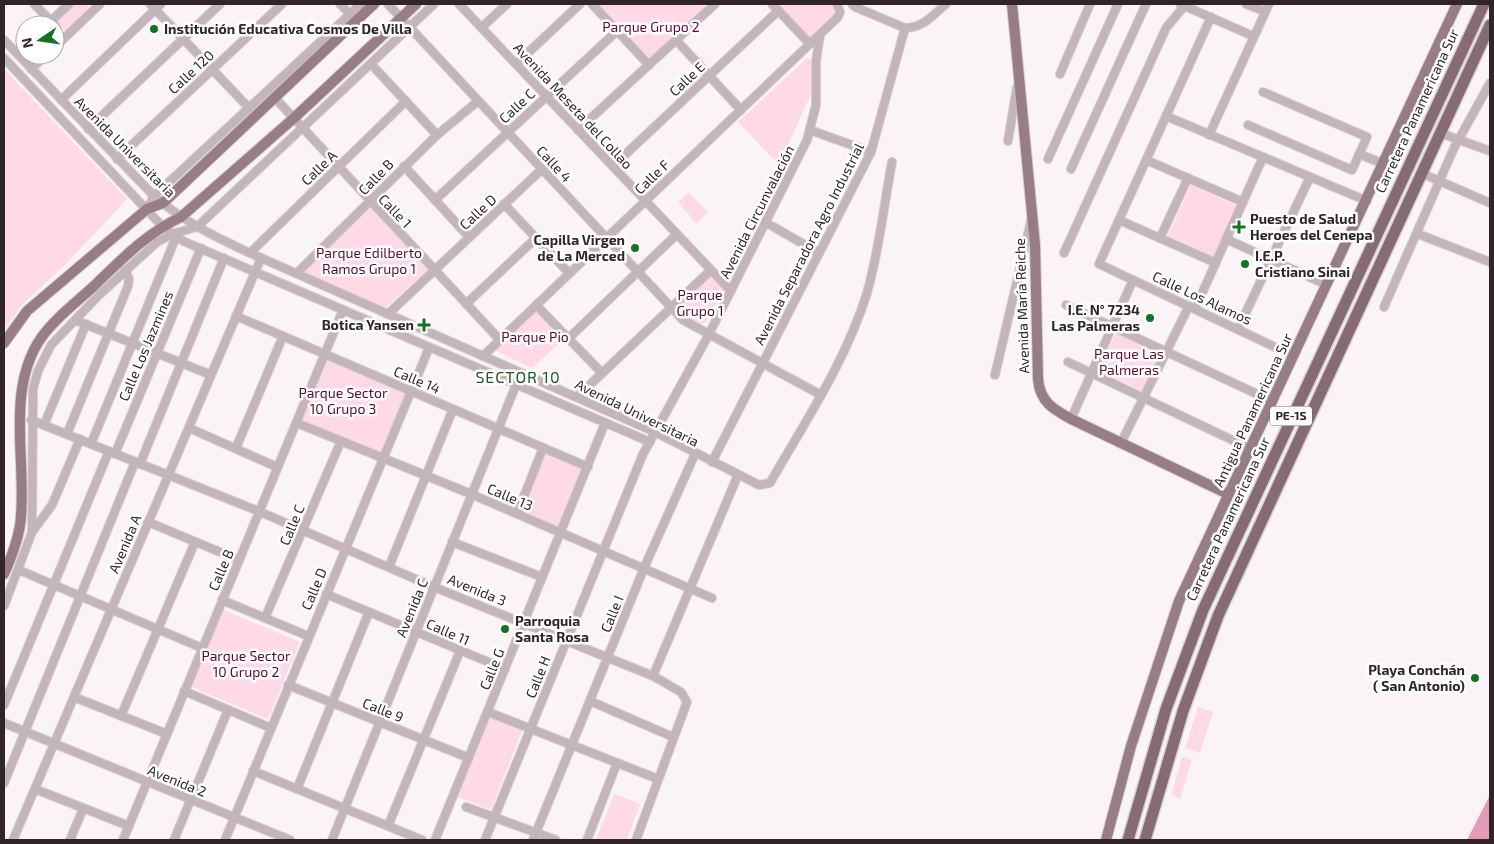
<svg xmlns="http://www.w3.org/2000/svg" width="1494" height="844" font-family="'Exo 2',sans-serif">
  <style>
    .green { fill: #ffd9e6 }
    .water { fill: #e39bb7 }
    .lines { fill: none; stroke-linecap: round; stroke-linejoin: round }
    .minor-casing { stroke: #d7cfd2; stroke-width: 10 }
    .major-casing { stroke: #d7cfd2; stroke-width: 12 }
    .highway-casing { stroke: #d7cfd2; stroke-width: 14 }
    .minor { stroke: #c3b5b9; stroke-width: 8 }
    .major { stroke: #967d86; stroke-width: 10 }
    .highway { stroke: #866a74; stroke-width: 11 }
    .poi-dot { fill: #137322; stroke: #fff; stroke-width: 2 }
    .labels { text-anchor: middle; stroke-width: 5; stroke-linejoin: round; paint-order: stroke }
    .shield { fill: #fff; stroke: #6f666a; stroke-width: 1 }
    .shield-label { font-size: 12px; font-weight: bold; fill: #31252a }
    .park-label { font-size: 14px; fill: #5e0a37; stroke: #fff }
    .poi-label { font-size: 14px; font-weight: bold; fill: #31252a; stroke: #fff; text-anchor: start }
    .street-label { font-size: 14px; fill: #31252a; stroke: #fff }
    .quarter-label { font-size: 16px; letter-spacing: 1px; fill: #205825; stroke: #fff }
  </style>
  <rect width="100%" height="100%" fill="#fbf4f7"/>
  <g class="green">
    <polygon points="73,4 87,4 90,10 67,32 65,31 56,21"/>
    <polygon points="599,4 701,4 705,7 650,58"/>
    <polygon points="775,4 835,4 835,16 810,41"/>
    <polygon points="807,58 811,60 812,92 779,165 738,122"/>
    <polygon points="4,69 127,199 65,265 23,304 4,329"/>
    <polygon points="1191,185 1237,206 1213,259 1167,238"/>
    <polygon points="689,192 708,213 696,224 678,202"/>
    <polygon points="369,207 428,269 384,309 305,272"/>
    <polygon points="708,275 724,290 705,323 699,325 680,313 677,306"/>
    <polygon points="536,308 565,338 532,368 494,350"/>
    <polygon points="1116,333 1160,355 1142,391 1098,370"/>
    <polygon points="326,357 406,392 381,454 299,418"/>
    <polygon points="545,452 583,468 558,526 521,511"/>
    <polygon points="222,609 300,642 268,719 191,687"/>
    <polygon points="1198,707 1213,712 1200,753 1185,748"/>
    <polygon points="488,717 522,731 491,810 456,796"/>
    <polygon points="1182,757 1192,760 1180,799 1171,795"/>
    <polygon points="614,794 640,804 627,840 596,840"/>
  </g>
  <polygon class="water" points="1490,795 1490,840 1467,840"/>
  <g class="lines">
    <defs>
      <g id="minor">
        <polyline points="34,4 55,25"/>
        <polyline points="150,4 249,108"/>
        <polyline points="340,4 350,14"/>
        <polyline points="388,4 683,320 821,395"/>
        <polyline points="459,4 731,291"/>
        <polyline points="592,4 649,65"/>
        <polyline points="772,4 810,44"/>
        <path d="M852 4 855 7 905 28C923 28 933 15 946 4"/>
        <polyline points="1180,4 1253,36"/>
        <polyline points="1246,4 1264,11"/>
        <polyline points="1211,17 1099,264 1294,356"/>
        <polyline points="51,21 69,4"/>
        <polyline points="482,27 507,4"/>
        <path d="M4 40 154 196C183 221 215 237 250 253L655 432 759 485 770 483C805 422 846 361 867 293 879 251 884 205 892 162"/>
        <polyline points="676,40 741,110"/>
        <polyline points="55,47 100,4"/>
        <polyline points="4,58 162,226 183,241 650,442"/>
        <polyline points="371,64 437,135"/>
        <polyline points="516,64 580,4"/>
        <polyline points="31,69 46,55"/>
        <polyline points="1060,74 1090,4"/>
        <polyline points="275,98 500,340"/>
        <polyline points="61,100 161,4"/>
        <polyline points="1166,116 1367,201"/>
        <polyline points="1248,125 1352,170 1367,137 1263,92"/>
        <polyline points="88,129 220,4"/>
        <polyline points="578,130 715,4"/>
        <polyline points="810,130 871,152"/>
        <polyline points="1440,133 1490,151"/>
        <polyline points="1209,135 1269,4"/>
        <polyline points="1008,141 1017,87"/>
        <polyline points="1359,154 1384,164"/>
        <polyline points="117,159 282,4"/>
        <polyline points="1048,159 1118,4"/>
        <polyline points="1146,160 1243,202"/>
        <polyline points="404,166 469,237"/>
        <polyline points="613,166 778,11"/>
        <polyline points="1071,169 1146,4"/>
        <polyline points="1421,173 1490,203"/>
        <polyline points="435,200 617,31"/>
        <polyline points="504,204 569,273"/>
        <polyline points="147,209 154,196 361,4"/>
        <polyline points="1119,220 1216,263"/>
        <polyline points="765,222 819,253"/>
        <polyline points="1418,234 1490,262"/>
        <polyline points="1160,238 1188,178"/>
        <polyline points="1226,239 1327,285"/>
        <polyline points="250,253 406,101"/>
        <polyline points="1064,253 1166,28 1186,4"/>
        <polyline points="297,273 437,135 477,102"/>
        <polyline points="466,304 536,238"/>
        <polyline points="536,305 602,373"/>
        <polyline points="1066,305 1272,401"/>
        <polyline points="1384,307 1454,148 1490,83"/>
        <polyline points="1195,309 1263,157"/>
        <polyline points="388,314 542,169"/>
        <polyline points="236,316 588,467"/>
        <polyline points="75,320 211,375"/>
        <polyline points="1238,329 1310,177"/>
        <polyline points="569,338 677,234"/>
        <polyline points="483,356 838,17 840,12 837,4"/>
        <polyline points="1068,362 1249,448"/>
        <polyline points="995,375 1031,221"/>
        <polyline points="577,397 711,270"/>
        <polyline points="1071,419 1133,280"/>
        <polyline points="31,420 258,511 434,587 653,676 681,692 687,702 636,840"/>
        <polyline points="297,423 471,494 712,598"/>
        <polyline points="44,425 86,324"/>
        <polyline points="189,428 277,467"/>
        <polyline points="67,434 128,286 129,279 125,270"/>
        <polyline points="1121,443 1189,306"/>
        <polyline points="91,444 176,237"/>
        <polyline points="236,448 283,336"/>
        <polyline points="115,454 201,248"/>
        <polyline points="712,462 871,152 905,28"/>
        <polyline points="140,464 224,258"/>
        <polyline points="517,514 543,448"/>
        <polyline points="148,522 239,560"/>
        <polyline points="32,532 52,505 80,439"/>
        <polyline points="452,542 542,577"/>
        <polyline points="389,567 453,409"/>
        <polyline points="19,570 202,648"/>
        <polyline points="326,594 505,669"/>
        <polyline points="222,600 308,636"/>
        <polyline points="4,606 32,532 33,389 38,371 51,345 99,295 157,242 172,234 197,227 434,4"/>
        <polyline points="265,618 341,441"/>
        <polyline points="653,676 738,475"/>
        <polyline points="288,685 469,758"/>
        <polyline points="184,691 271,728"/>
        <polyline points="74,697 167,734"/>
        <polyline points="590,701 673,737"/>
        <polyline points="4,705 109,451"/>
        <polyline points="488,712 658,779"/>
        <polyline points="121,716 195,542"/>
        <polyline points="4,723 290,840"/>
        <polyline points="253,771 422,840"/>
        <polyline points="4,783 135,462"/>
        <polyline points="35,789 129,826"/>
        <polyline points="297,789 369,612"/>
        <polyline points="466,807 556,840"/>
        <polyline points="388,826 460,651"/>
        <polyline points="13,840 261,258"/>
        <polyline points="70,840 83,809"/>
        <polyline points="123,840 343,310"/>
        <polyline points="174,840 228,710"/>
        <polyline points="225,840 429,348"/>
        <polyline points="332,840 516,385"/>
        <polyline points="435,840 605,423"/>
        <polyline points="485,840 643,454 708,336 807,140 816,105 816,61 820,35"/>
        <polyline points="533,840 644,568 695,454"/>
        <polyline points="587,840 617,763"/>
      </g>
      <g id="major">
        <path d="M1012 4 1035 245 1038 379C1040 402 1053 409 1071 419L1228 494"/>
        <polyline points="4,343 27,311 147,209 163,203 374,4"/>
        <path d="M4 574C12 556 20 536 21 516 26 458 6 389 41 338 55 318 78 301 95 285 122 259 147 233 181 217L294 118 416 4"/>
        <polyline points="1106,840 1131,746 1179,601 1457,4"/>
      </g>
      <g id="highway">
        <polyline points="1128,840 1166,709 1203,610 1484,4"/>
        <polyline points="1145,840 1183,711 1218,616 1490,25"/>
      </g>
    </defs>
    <use href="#minor" class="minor-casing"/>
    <use href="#major" class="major-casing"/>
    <use href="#highway" class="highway-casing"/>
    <use href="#minor" class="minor"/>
    <use href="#major" class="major"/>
    <use href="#highway" class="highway"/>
  </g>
  <g class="poi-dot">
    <circle cx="154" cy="29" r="5"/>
    <path d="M1236.5 219.5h5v5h5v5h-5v5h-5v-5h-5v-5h5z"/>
    <circle cx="635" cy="248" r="5"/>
    <circle cx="1245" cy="264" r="5"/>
    <circle cx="1150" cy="318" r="5"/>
    <path d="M421.5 317.5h5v5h5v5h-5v5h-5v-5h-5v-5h5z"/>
    <circle cx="505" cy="629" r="5"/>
    <circle cx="1475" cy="678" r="5"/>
  </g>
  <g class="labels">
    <rect class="shield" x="1270" y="406.5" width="42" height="19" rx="4"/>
    <g class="shield-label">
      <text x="1291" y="420">PE-1S</text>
    </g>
    <g class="park-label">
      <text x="651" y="32">Parque Grupo 2</text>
      <text x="369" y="258">Parque Edilberto<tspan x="369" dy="16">Ramos Grupo 1</tspan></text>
      <text x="700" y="300">Parque<tspan x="700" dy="16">Grupo 1</tspan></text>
      <text x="535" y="342">Parque Pio</text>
      <text x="1129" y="359">Parque Las<tspan x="1129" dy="16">Palmeras</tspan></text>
      <text x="343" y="398">Parque Sector<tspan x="343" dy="16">10 Grupo 3</tspan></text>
      <text x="246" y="661">Parque Sector<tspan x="246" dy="16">10 Grupo 2</tspan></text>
    </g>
    <g class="poi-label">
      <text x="164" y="34">Institución Educativa Cosmos De Villa</text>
      <text x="1250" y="224">Puesto de Salud<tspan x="1250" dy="16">Heroes del Cenepa</tspan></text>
      <text x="625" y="245" text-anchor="end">Capilla Virgen<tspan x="625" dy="16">de La Merced</tspan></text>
      <text x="1255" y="261">I.E.P.<tspan x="1255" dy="16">Cristiano Sinai</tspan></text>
      <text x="1140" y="315" text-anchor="end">I.E. N° 7234<tspan x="1140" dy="16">Las Palmeras</tspan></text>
      <text x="414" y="330" text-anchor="end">Botica Yansen</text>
      <text x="515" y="626">Parroquia<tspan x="515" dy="16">Santa Rosa</tspan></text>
      <text x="1465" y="675" text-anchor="end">Playa Conchán<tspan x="1465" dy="16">( San Antonio)</tspan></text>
    </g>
    <g class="street-label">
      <text transform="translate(191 72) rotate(-43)" y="5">Calle 120</text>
      <text transform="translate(687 79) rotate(-43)" y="5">Calle E</text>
      <text transform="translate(517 106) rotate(-43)" y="5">Calle C</text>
      <text transform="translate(573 106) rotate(47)" y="5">Avenida Meseta del Collao</text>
      <text transform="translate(1417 111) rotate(-65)" y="5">Carretera Panamericana Sur</text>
      <text transform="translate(125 147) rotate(45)" y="5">Avenida Universitaria</text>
      <text transform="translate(554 164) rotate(47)" y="5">Calle 4</text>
      <text transform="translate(319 168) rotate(-44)" y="5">Calle A</text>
      <text transform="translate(376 177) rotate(-46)" y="5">Calle B</text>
      <text transform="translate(652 177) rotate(-44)" y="5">Calle F</text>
      <text transform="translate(395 211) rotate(46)" y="5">Calle 1</text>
      <text transform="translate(478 212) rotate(-43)" y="5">Calle D</text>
      <text transform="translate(757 212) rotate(-63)" y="5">Avenida Circunvalación</text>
      <text transform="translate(809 244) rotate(-63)" y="5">Avenida Separadora Agro Industrial</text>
      <text transform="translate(1202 298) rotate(25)" y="5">Calle Los Alamos</text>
      <text transform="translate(1022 306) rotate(-92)" y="5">Avenida María Reiche</text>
      <text transform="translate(146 346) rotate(-67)" y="5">Calle Los Jazmines</text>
      <text transform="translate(417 380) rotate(23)" y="5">Calle 14</text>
      <text transform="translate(1253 410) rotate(-65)" y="5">Antigua Panamericana Sur</text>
      <text transform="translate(637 413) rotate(26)" y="5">Avenida Universitaria</text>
      <text transform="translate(510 497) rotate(23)" y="5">Calle 13</text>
      <text transform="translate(1228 519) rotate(-65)" y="5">Carretera Panamericana Sur</text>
      <text transform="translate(292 525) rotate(-67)" y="5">Calle C</text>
      <text transform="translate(125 544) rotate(-67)" y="5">Avenida A</text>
      <text transform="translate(221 570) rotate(-67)" y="5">Calle B</text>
      <text transform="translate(314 589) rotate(-67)" y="5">Calle D</text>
      <text transform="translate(477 590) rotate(22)" y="5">Avenida 3</text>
      <text transform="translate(412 608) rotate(-68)" y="5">Avenida C</text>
      <text transform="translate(612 614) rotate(-68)" y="5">Calle I</text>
      <text transform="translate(448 632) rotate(24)" y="5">Calle 11</text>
      <text transform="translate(492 669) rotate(-68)" y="5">Calle G</text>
      <text transform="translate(538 677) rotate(-68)" y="5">Calle H</text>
      <text transform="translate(383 710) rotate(22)" y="5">Calle 9</text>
      <text transform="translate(177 781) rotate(22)" y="5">Avenida 2</text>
    </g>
    <g class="quarter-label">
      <text x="518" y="383">SECTOR 10</text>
    </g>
  </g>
  <rect width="1494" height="844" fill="none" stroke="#31252a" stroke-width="10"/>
  <g transform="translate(40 40) rotate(257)"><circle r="24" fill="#ffffff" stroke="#ada8aa"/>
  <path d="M0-4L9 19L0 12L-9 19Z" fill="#137322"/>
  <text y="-8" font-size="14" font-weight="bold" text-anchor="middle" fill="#31252a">N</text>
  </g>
</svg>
